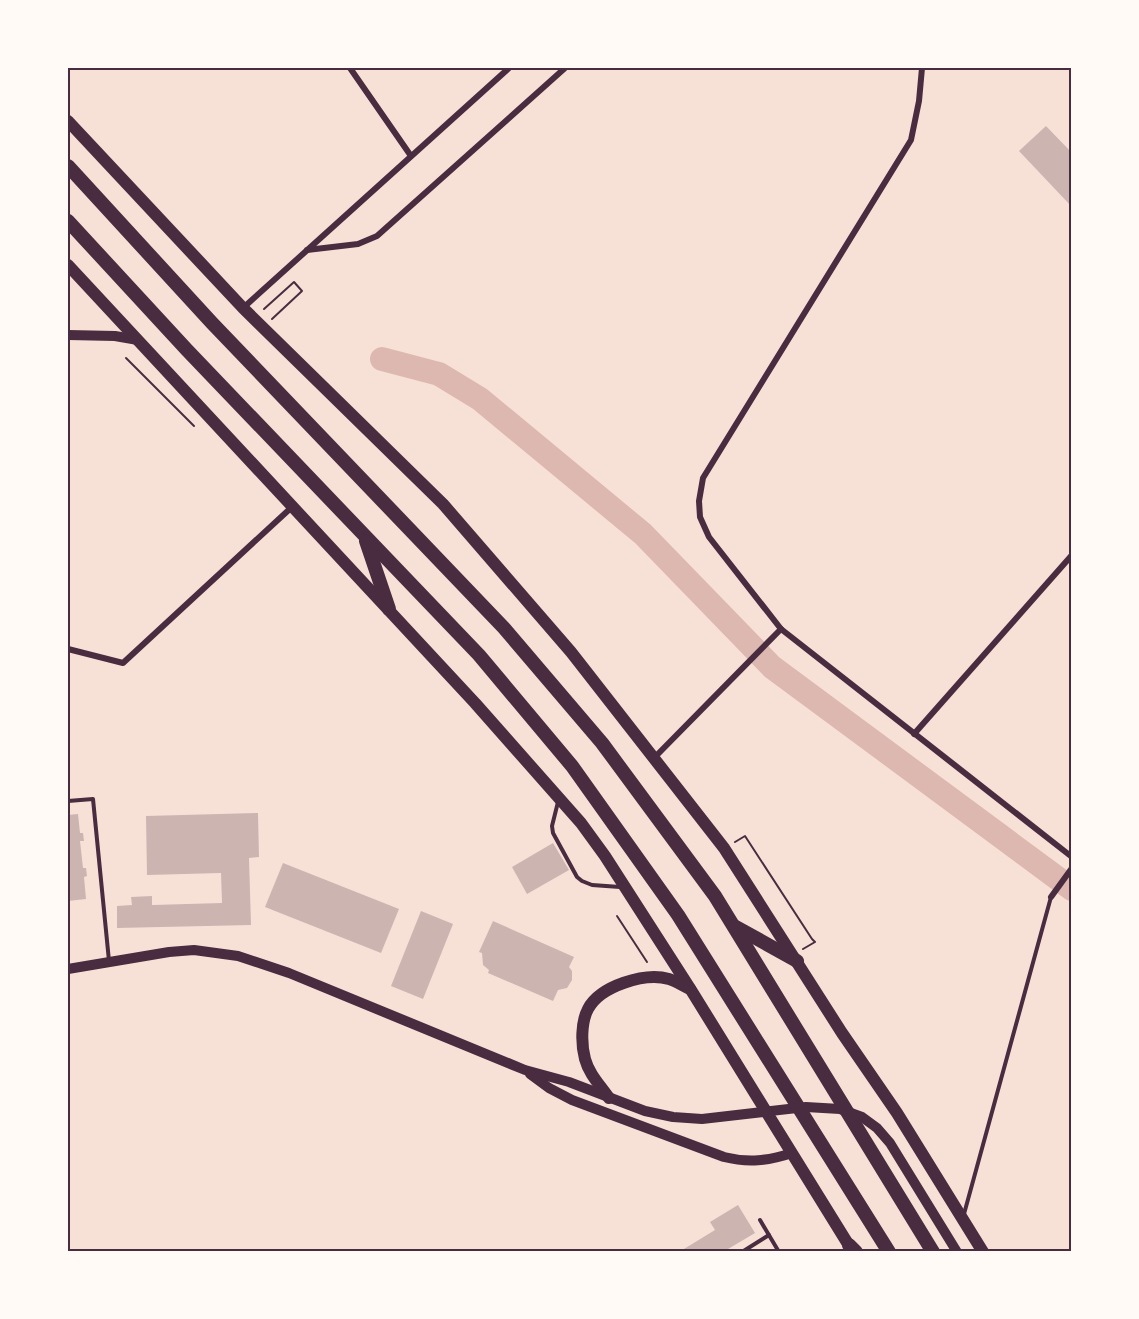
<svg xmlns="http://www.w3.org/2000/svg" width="1139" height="1319" font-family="Roboto,sans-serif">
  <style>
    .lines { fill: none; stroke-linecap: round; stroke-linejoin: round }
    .river { stroke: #dcb8b0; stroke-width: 24 }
    .building { fill: #ccb4b1 }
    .path { stroke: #4a2c40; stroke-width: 2 }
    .service { stroke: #4a2c40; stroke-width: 4 }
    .minor { stroke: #4a2c40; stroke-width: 6 }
    .tertiary { stroke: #4a2c40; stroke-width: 10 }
    .primary { stroke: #4a2c40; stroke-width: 12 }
    .trunk { stroke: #4a2c40; stroke-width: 14 }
    .neatline { fill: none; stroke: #4a2c40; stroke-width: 2 }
  </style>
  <rect width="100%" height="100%" fill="#f7e1d7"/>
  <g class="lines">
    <polyline class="river" points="382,359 439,374 480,399 643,534 772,667 1072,889"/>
  </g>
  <g class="building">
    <polygon points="1046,126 1072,153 1072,207 1019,151"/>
    <polygon points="258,813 259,857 249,858 251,925 117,928 117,906 132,905 131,897 152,896 152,905 222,903 221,873 147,875 146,816"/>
    <polygon points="78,814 80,833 83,833 84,841 80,841 83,868 86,868 87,876 84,877 86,899 68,901 68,815"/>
    <polygon points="553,843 569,870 527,894 512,867"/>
    <polygon points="283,863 399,909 381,953 265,907"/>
    <polygon points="421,911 453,924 423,999 391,986"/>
    <polygon points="493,921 574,957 569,967 572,971 572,980 567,988 558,990 553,1001 488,973 489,970 483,965 482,953 479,952"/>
    <polygon points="738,1205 755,1233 723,1252 679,1252 715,1230 710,1222"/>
  </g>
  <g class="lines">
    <g class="path">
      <polyline points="264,309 294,282 302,291 272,319"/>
      <polyline points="126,358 194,426"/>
      <polyline points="735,842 745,836 812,939 815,942 803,949"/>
      <polyline points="617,916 647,962"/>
    </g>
    <g class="service">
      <polyline points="68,801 93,799 109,961"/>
      <polyline points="558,802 552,826 553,833 577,877 582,881 592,885 620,887"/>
      <polyline points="964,1214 1051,897"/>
      <polyline points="760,1220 779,1252"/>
      <polyline points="742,1252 769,1235"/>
    </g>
    <g class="minor">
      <polyline points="350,68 411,156"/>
      <polyline points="922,68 919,101 911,140 703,478 699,501 700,517 709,537 781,629 1072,857"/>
      <polyline points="307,250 358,244 377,236 565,68"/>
      <polyline points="243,308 509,68"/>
      <polyline points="68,649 123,663 293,506"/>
      <polyline points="914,734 1072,555"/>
      <polyline points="654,758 781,629"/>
      <polyline points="1051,897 1072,868"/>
    </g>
    <g class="tertiary">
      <polyline points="68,335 115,336 138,340"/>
      <polyline points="68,969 169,952 194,950 238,956 289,973 525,1070 569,1082 645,1111 673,1117 702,1119 806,1107 840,1109 862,1117 877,1128 890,1143 957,1252"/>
      <path d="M530 1074 549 1088 572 1100 724 1157C748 1163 768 1161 792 1153"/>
    </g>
    <g class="primary">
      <polyline points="68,121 243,308 443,504 571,652 724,848 842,1033 897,1113 983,1252"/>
      <polyline points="68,265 475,703 581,823 605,856 691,990 853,1252"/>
      <path d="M609 1098C600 1085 589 1074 585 1059 581 1044 581 1022 588 1009 600 986 645 972 669 979 676 981 683 986 690 989"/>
    </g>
    <g class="trunk">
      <polyline points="68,166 212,323 504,628 602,743 715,896 933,1252"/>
      <polyline points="68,221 187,350 479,655 572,766 678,915 889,1252"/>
      <polyline points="366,541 389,609"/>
      <polyline points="736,927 797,961"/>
      <polyline points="849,1245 856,1252"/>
    </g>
  </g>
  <rect width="1139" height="1319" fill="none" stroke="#fffaf5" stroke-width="138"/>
  <rect x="69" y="69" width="1001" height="1181" class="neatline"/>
</svg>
